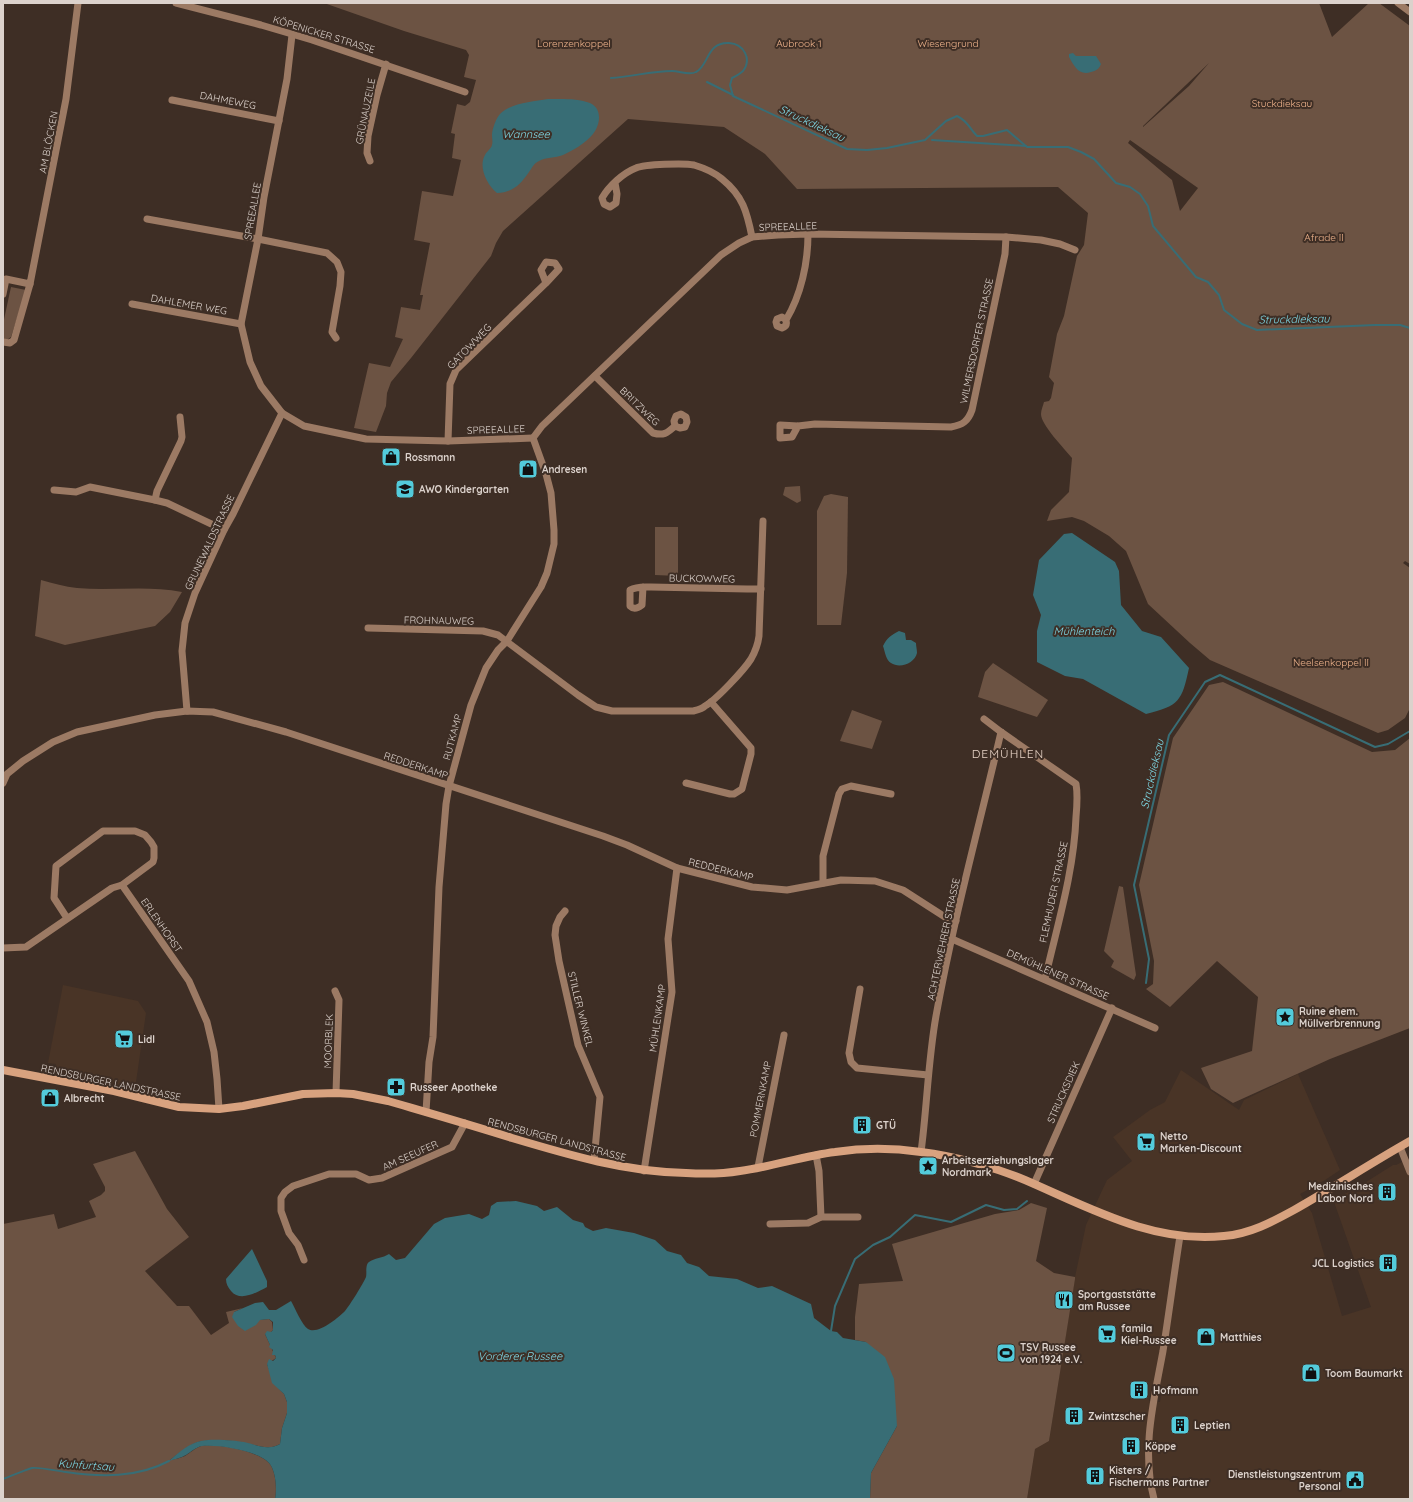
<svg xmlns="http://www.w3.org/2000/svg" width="1413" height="1502" font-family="Quicksand,sans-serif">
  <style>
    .built { fill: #493426; fill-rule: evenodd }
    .green { fill: #6c5343; fill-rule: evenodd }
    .water { fill: #386d75 }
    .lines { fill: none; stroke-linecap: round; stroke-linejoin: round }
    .stream { stroke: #386d75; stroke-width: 2 }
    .street { stroke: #9c7a64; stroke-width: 7 }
    .secondary { stroke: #d8a27f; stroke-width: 8 }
    .labels { text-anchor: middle; stroke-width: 4; stroke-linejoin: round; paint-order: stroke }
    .street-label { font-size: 10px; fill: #dcd2cc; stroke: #3e2e25 }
    .park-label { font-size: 10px; fill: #efb38c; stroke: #3e2e25 }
    .poi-label { font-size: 10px; font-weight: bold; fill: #dcd2cc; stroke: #3e2e25; text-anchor: start }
    .water-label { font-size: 11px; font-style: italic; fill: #7ed7e4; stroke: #3e2e25 }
    .quarter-label { font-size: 12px; letter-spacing: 1px; fill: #e6d2c5; stroke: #3e2e25 }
  </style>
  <rect width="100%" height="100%" fill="#3e2e25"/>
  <g class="built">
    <polygon points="63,985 138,1001 146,1013 135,1089 103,1081 82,1079 54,1072 56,1064 48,1063"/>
    <path d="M1181 1070 1239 1110 1244 1100 1298 1074 1340 1170 1325 1180 1300 1194 1312 1213 1342 1316 1371 1307 1333 1199 1355 1189 1393 1165H1396L1410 1158V1499H1027L1035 1449 1049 1441 1075 1277 1086 1225 1107 1180 1132 1161 1113 1137 1150 1110 1165 1102ZM1152 1385 1162 1387 1160 1402 1149 1401Z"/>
  </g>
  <g class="green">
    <path d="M324 3H854L855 4 858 3H1319L1332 37 1369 3H1379L1410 26V564L1405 561 1403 563 1410 568V708L1405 718 1388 730 1378 733 1210 660 1190 643 1148 604 1126 551 1109 536 1084 521 1072 517 1047 521 1051 510 1069 492 1072 458C1064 448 1041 425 1041 414 1041 410 1043 406 1044 402L1049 401 1051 398 1054 383 1049 377 1057 334 1064 316 1077 256 1084 245 1088 213 1058 187 797 189 765 154 724 127 628 119 503 231 496 243 491 256 411 358 391 382 387 393 386 406 376 432 354 428 369 363 390 367 403 339 395 337 401 307 420 310 423 295H420L430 243 414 240 422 191 453 196 461 160 452 158 455 134 451 133 457 104 465 106 470 102 476 80 464 77 469 55 466 50 404 31ZM1209 63 1189 86 1143 127V126ZM1130 140 1198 188 1180 211 1172 180 1128 143Z"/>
    <polygon points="11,287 26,290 11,337 7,340 3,339 3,324"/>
    <polygon points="800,486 801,501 797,503 783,495 785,487"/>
    <polygon points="831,494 848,497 847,573 841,625 817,625 817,511 824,496"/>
    <polygon points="655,527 678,527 678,576 655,575"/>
    <path d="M41 580C53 583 65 587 77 588 112 591 148 585 182 592L170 612 155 626 65 645 35 636Z"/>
    <polygon points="993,663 1048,700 1037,717 978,697 985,672"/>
    <polygon points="1223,682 1372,752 1395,750 1410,738 1410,1028 1330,1059 1233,1103 1211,1089 1201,1068 1252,1051 1258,997 1217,961 1170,1007 1146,989 1153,984 1154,961 1139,885 1173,738 1209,685"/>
    <polygon points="852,710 882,721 872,749 840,741"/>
    <polygon points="1119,886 1123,887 1136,975 1134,980 1111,967 1114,961 1104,951"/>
    <path d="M135 1151 167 1209 189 1237 145 1271 177 1306H189L211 1335 229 1323 226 1312 243 1308 234 1312 259 1320 269 1319 272 1322 273 1330 271 1332 265 1334 276 1358 267 1364 271 1375 279 1389 284 1394 287 1402V1413L282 1428 280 1444C268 1451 257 1445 245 1443 233 1440 210 1439 198 1442 190 1444 177 1455 170 1460 175 1459 181 1458 185 1456 190 1453 195 1448 201 1446 216 1443 258 1451 269 1463 276 1471 277 1489 275 1499H3V1224L54 1214 58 1229 96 1217 89 1201 101 1195 105 1191V1187L93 1164Z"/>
    <polygon points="1031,1203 1047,1208 1036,1261 1054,1273 1075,1277 1075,1279 1049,1441 1035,1449 1027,1499 870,1499 871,1473 897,1426 866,1342 855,1340 855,1317 859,1284 903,1281 892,1244 995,1214 1019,1210"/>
  </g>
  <g class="water">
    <path d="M1073 53 1076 56H1096L1101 64C1099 69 1096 71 1091 72 1079 76 1074 66 1069 57V54Z"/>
    <path d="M548 99C561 99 578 98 590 103 603 109 600 125 593 134 586 143 572 151 563 155 555 158 546 157 539 161 534 163 532 168 529 172 520 185 513 192 497 193 487 185 478 167 485 155 487 151 491 149 492 145 493 141 492 139 492 135 492 130 496 117 501 113 514 102 533 102 548 99Z"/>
    <path d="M1072 533 1115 562 1119 571 1121 605 1142 631 1161 637 1189 668C1182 701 1179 706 1146 714L1083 679 1065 676 1037 662V631L1041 615 1033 595 1039 560 1064 534Z"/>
    <path d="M899 631 905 633 906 640H911L916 643C916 646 917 650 917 653 915 663 900 669 891 663 886 660 885 652 883 646 887 638 891 635 899 631Z"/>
    <path d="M516 1201 537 1206 544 1211 557 1207 573 1220 583 1223 585 1227 593 1231 606 1228 634 1233 655 1240 667 1251 681 1255 687 1263 699 1267 709 1276 737 1279 758 1288 772 1286 811 1304 814 1318 831 1331 837 1332 843 1338 866 1342 885 1357 894 1379 897 1426 871 1473 870 1499H275C277 1489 276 1471 269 1463 259 1451 218 1444 202 1446 196 1447 191 1452 186 1455 181 1458 174 1459 169 1461 177 1454 187 1445 197 1442 208 1438 233 1440 244 1442 257 1445 268 1451 280 1444L282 1428 287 1413V1402L284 1394 272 1383 267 1364 269 1359 273 1361 276 1358 275 1355H272L273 1350 269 1347 270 1345 265 1334 267 1331 271 1332 273 1330V1322L269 1319 260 1320 256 1325 245 1331 238 1326 232 1317 234 1312 255 1303 263 1302 269 1310H276L291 1301C295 1308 302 1325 308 1329 318 1335 338 1318 345 1311 350 1305 363 1284 366 1277 367 1273 365 1265 369 1262 374 1258 383 1258 389 1254L396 1260 405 1258 434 1224 445 1218 469 1214 482 1219 489 1215 491 1206 497 1202Z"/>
    <path d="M252 1249 267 1281V1287C256 1293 240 1302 231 1291 228 1287 226 1284 226 1279Z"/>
  </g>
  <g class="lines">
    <g class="stream">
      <path d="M611 78C631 77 651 71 672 71 680 71 689 76 696 72 709 66 706 42 729 43 744 44 752 59 743 71 740 74 736 76 732 78L730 85 733 96 847 149 867 150 887 148 925 140 946 121 957 116C969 122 968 127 977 136H983L1007 130 1027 147H1068L1081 152 1094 159 1116 183 1130 187 1140 194 1148 206 1153 226 1196 277 1208 282 1219 295 1224 310 1242 324 1257 330 1375 325H1400L1410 328"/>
      <polyline points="707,82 733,95"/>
      <polyline points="932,140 1026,146"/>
      <polyline points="1146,983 1149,959 1134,885 1169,735 1205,682 1220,675 1375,747 1388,744 1410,731"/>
      <polyline points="831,1331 835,1306 855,1259 873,1245 890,1237 915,1215 951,1222 986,1205 1004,1210 1017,1209 1027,1201"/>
      <path d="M3 1479C12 1476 22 1471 32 1468 40 1467 57 1471 66 1472 101 1477 137 1478 169 1461"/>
    </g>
    <g class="street">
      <polyline points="176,3 261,25 312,40 465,92"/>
      <polyline points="1398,3 1410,12"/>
      <polyline points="292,35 287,79 264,197 258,239 241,324 250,362 261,386 282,413 304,426 366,439 448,441 533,438"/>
      <polyline points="172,100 279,121"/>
      <polyline points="370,161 367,153 368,136 377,95 386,64"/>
      <path d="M615 183 617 194 616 203 610 207 604 204 602 198C609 186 623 173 636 168 645 164 685 163 694 165 704 168 714 172 722 179 743 196 747 212 752 237"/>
      <polyline points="147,219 258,239 327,253 337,262 341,272 340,286 332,332 336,338"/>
      <polyline points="3,294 6,279 30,284 66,99 78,3"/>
      <polyline points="132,304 241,324"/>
      <path d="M786 320 782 317 777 319 776 322 777 326 782 328C786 327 787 324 786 320 801 295 808 263 808 234"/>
      <polyline points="3,342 10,343 14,340 30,284"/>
      <path d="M595 376 653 433C664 436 667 433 675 426L674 421 676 416 681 414 686 417 687 422 685 427 680 428 675 426"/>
      <path d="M798 426 792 437 780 438V425L798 426 815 424 951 427C963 425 968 421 972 410L1005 254 1006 237"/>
      <polyline points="533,438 542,426 721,255 739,243 752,237 778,235 808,234 1006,237 1041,240 1060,244 1075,250"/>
      <polyline points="448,441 450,384 456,370 546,283 559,269 555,263 546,262 541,270 546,283"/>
      <polyline points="54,490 76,492 90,487 155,500 167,503 224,530"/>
      <polyline points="155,500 157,491 181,441 182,437 180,417"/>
      <path d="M643 587 642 605C638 608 634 610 630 606V590C637 586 644 587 651 587L747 589H761"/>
      <path d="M368 628 483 631 498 635 578 695 596 707 612 711H693C697 710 702 709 705 706 716 700 744 670 751 659 755 652 758 644 759 636L763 521"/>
      <polyline points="187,711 182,651 185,623 195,593 224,530 233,514 282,413"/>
      <path d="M984 719 1001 732 1076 784C1078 795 1077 806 1076 817 1074 872 1057 926 1045 979"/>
      <polyline points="3,783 7,774 23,761 53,742 77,732 155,715 187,711 213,712 286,732 603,836 627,845 677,868 752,887 787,890 841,880 875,881 903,890 945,917 956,921"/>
      <polyline points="686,783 730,794 734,794 742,789 751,754 751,748 711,702"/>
      <polyline points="823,883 823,856 839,794 842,789 851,786 891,794"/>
      <polyline points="565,911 560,917 556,926 555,935 559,961 578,1045 600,1097 594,1160"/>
      <polyline points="67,918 54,898 56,866 103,831 135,831 145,835 151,842 154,847 154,858 153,862 122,885"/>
      <polyline points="952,939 1155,1028"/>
      <polyline points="3,948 26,947 112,888 122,885 189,981 207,1022 214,1052 217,1079 219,1109"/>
      <polyline points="860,989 849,1053 851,1062 857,1068 928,1075"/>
      <polyline points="335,991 339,1000 336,1093"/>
      <polyline points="426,1112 429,1062 433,1037 439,887 446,804 449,786 471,705 486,668 498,650 507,641 541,587 547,573 554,544 554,530 551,493 546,474 533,438"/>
      <polyline points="1400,1147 1410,1172"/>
      <path d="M921 1152C927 1107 928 1061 936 1016 953 921 979 827 1001 732"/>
      <polyline points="816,1155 819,1171 821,1217"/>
      <polyline points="758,1167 784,1035"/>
      <polyline points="644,1171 672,992 668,939 677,868"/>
      <polyline points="1034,1184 1112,1008"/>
      <polyline points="770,1224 808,1223 821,1217 858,1217"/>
      <polyline points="304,1260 298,1245 289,1233 281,1211 281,1198 285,1192 293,1186 329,1174 356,1174 369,1180 382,1178 452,1147 465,1123"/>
      <path d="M1154 1499C1141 1449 1154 1400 1163 1351 1169 1313 1174 1274 1180 1236"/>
    </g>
    <path class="secondary" d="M3 1070 114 1091 179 1107 219 1109 243 1106 303 1094 336 1093 353 1094 388 1101C429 1113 471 1125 512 1138 569 1155 626 1172 686 1173 703 1174 722 1174 740 1171 771 1167 803 1156 835 1152 862 1148 893 1148 921 1152 954 1156 994 1167 1025 1180 1088 1207 1153 1244 1224 1236 1250 1234 1272 1222 1294 1210 1333 1188 1371 1163 1410 1141"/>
  </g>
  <defs>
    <symbol id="shop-square" viewBox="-11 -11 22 22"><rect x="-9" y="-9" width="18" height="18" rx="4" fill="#53cbdb" stroke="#3e2e25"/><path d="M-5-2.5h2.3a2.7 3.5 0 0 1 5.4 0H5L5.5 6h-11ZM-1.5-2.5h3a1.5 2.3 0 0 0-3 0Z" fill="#111"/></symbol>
    <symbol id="school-square" viewBox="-11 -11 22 22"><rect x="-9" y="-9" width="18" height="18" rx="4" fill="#53cbdb" stroke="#3e2e25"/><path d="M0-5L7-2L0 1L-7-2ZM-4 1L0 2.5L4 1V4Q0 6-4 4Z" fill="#111"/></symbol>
    <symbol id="sight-square" viewBox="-11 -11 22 22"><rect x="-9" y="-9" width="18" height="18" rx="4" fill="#53cbdb" stroke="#3e2e25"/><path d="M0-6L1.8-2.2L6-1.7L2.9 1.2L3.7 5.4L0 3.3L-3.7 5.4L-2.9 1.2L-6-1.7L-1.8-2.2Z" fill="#111"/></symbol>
    <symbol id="supermarket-square" viewBox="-11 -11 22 22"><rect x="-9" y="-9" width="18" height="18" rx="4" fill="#53cbdb" stroke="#3e2e25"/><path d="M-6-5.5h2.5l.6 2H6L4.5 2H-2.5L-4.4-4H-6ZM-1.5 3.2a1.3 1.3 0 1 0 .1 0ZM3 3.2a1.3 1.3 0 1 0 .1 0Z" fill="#111"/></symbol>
    <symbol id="pharmacy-square" viewBox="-11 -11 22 22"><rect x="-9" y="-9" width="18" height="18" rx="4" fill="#53cbdb" stroke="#3e2e25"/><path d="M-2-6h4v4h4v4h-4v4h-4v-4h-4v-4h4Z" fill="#111"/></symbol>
    <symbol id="building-square" viewBox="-11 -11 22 22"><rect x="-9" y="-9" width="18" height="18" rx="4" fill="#53cbdb" stroke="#3e2e25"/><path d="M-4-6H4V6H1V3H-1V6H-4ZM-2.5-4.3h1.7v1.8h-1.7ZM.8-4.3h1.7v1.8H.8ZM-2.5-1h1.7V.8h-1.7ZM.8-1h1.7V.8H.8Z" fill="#111"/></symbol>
    <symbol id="restaurant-square" viewBox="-11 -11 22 22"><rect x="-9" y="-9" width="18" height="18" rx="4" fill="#53cbdb" stroke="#3e2e25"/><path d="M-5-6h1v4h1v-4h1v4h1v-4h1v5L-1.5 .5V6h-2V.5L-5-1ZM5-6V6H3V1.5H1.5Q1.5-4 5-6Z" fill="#111"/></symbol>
    <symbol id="stadium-square" viewBox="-11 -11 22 22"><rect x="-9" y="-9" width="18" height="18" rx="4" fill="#53cbdb" stroke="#3e2e25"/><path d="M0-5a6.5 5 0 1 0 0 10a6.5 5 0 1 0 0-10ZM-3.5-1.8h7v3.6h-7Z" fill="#111"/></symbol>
    <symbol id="civic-square" viewBox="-11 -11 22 22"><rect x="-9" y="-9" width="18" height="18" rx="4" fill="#53cbdb" stroke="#3e2e25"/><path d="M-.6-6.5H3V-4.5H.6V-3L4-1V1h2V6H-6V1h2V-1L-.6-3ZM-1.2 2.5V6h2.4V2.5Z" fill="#111"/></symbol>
  </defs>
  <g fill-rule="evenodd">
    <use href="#shop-square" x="380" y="446" width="22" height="22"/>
    <use href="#shop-square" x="517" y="458" width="22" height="22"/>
    <use href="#school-square" x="394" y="478" width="22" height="22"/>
    <use href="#sight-square" x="1274" y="1006" width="22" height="22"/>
    <use href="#supermarket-square" x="113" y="1028" width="22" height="22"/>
    <use href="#pharmacy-square" x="385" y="1076" width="22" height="22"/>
    <use href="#shop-square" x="39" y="1087" width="22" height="22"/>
    <use href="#building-square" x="851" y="1114" width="22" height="22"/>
    <use href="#supermarket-square" x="1135" y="1131" width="22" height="22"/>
    <use href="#sight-square" x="917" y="1155" width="22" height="22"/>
    <use href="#building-square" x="1376" y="1181" width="22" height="22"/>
    <use href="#building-square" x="1377" y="1252" width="22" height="22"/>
    <use href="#restaurant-square" x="1053" y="1289" width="22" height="22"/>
    <use href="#supermarket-square" x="1096" y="1323" width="22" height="22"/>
    <use href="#shop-square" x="1195" y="1326" width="22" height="22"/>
    <use href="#stadium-square" x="995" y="1342" width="22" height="22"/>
    <use href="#shop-square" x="1300" y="1362" width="22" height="22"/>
    <use href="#building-square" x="1128" y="1379" width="22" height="22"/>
    <use href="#building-square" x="1063" y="1405" width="22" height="22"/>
    <use href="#building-square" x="1169" y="1414" width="22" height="22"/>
    <use href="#building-square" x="1120" y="1435" width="22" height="22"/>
    <use href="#building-square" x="1084" y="1465" width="22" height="22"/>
    <use href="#civic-square" x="1344" y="1469" width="22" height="22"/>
  </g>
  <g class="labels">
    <g class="street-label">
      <text transform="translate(324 34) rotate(17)" y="4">KÖPENICKER STRASSE</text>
      <text transform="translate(228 100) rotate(11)" y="4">DAHMEWEG</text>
      <text transform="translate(365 111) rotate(-79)" y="4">GRÜNAUZEILE</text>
      <text transform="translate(48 142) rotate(-79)" y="4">AM BLÖCKEN</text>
      <text transform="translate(252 211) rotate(-80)" y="4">SPREEALLEE</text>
      <text transform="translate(788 226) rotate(-2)" y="4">SPREEALLEE</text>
      <text transform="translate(189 304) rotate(10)" y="4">DAHLEMER WEG</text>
      <text transform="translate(976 341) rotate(-78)" y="4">WILMERSDORFER STRASSE</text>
      <text transform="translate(469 346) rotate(-46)" y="4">GATOWWEG</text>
      <text transform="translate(640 406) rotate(44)" y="4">BRITZWEG</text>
      <text transform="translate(496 429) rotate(-2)" y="4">SPREEALLEE</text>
      <text transform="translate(209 542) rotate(-65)" y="4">GRUNEWALDSTRASSE</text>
      <text transform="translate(702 578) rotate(1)" y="4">BUCKOWWEG</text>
      <text transform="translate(439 620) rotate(1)" y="4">FROHNAUWEG</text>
      <text transform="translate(452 737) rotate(-75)" y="4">RUTKAMP</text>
      <text transform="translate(416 765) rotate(18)" y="4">REDDERKAMP</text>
      <text transform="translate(721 869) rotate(14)" y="4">REDDERKAMP</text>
      <text transform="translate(1053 892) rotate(-78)" y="4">FLEMHUDER STRASSE</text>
      <text transform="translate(162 925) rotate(55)" y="4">ERLENHORST</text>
      <text transform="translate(943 939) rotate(-78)" y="4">ACHTERWEHRER STRASSE</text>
      <text transform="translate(1058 974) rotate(24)" y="4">DEMÜHLENER STRASSE</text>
      <text transform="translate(581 1009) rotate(76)" y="4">STILLER WINKEL</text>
      <text transform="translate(657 1018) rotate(-82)" y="4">MÜHLENKAMP</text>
      <text transform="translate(328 1041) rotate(-88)" y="4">MOORBLEK</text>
      <text transform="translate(111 1082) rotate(12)" y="4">RENDSBURGER LANDSTRASSE</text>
      <text transform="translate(1063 1092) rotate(-66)" y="4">STRUCKSDIEK</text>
      <text transform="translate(760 1099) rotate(-79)" y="4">POMMERNKAMP</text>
      <text transform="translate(557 1139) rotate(15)" y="4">RENDSBURGER LANDSTRASSE</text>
      <text transform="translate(410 1155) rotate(-24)" y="4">AM SEEUFER</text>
    </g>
    <g class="park-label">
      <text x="574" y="47">Lorenzenkoppel</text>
      <text x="799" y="47">Aubrook 1</text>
      <text x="948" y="47">Wiesengrund</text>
      <text x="1282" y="107">Stuckdieksau</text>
      <text x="1324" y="241">Afrade II</text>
      <text x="1331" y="666">Neelsenkoppel II</text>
    </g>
    <g class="poi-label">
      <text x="405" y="461">Rossmann</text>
      <text x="542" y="473">Andresen</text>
      <text x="419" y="493">AWO Kindergarten</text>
      <text x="1299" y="1015">Ruine ehem.<tspan x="1299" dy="12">Müllverbrennung</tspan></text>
      <text x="138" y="1043">Lidl</text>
      <text x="410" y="1091">Russeer Apotheke</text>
      <text x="64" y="1102">Albrecht</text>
      <text x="876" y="1129">GTÜ</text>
      <text x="1160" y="1140">Netto<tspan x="1160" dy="12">Marken-Discount</tspan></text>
      <text x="942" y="1164">Arbeitserziehungslager<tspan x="942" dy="12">Nordmark</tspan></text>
      <text x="1373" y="1190" text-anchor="end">Medizinisches<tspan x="1373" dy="12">Labor Nord</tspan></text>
      <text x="1374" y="1267" text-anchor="end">JCL Logistics</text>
      <text x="1078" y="1298">Sportgaststätte<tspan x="1078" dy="12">am Russee</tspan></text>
      <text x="1121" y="1332">famila<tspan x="1121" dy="12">Kiel-Russee</tspan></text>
      <text x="1220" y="1341">Matthies</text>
      <text x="1020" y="1351">TSV Russee<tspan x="1020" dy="12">von 1924 e.V.</tspan></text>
      <text x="1325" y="1377">Toom Baumarkt</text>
      <text x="1153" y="1394">Hofmann</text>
      <text x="1088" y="1420">Zwintzscher</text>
      <text x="1194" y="1429">Leptien</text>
      <text x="1145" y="1450">Köppe</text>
      <text x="1109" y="1474">Kisters /<tspan x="1109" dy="12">Fischermans Partner</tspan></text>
      <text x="1341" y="1478" text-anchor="end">Dienstleistungszentrum<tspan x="1341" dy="12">Personal</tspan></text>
    </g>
    <g class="water-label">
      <text transform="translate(812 123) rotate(25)" y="4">Struckdieksau</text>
      <text x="526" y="138">Wannsee</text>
      <text transform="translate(1294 319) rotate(-1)" y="4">Struckdieksau</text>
      <text x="1084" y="635">Mühlenteich</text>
      <text transform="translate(1152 774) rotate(-77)" y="4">Struckdieksau</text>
      <text x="520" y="1360">Vorderer Russee</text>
      <text transform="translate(86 1465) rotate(4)" y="4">Kuhfurtsau</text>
    </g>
    <g class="quarter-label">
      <text x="1008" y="758">DEMÜHLEN</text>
    </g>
  </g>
  <rect width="1413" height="1502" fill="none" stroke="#dcd2cc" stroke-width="8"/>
</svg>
